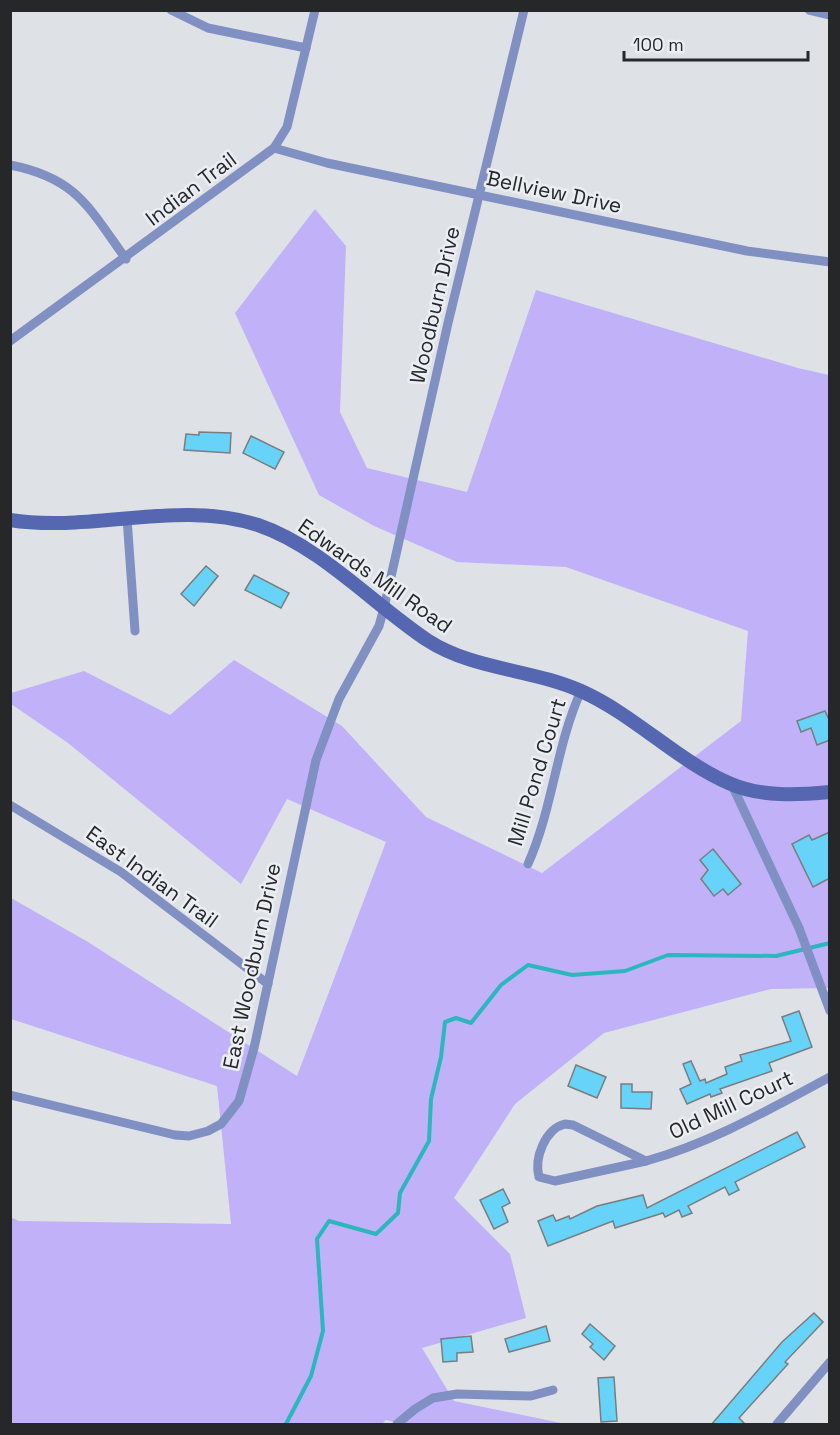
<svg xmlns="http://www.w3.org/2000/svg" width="840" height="1435" font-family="'Space Grotesk',sans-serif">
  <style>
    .green { fill: #c1b1f8 }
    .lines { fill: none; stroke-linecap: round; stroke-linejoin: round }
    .stream { stroke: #2cb6bd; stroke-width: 4 }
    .building { fill: #67d3f8; stroke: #787e80; stroke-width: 1.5 }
    .street { stroke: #8090c2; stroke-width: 9 }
    .secondary { stroke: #5467b0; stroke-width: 14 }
    .labels { text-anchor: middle; stroke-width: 5; stroke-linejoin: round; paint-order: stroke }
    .street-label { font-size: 21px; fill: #252728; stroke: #ebeff4 }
  </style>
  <rect width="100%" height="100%" fill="#dee2e6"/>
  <polygon class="green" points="315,209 346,246 340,412 367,468 467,492 536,290 798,368 829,375 829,988 771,989 604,1033 515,1104 454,1198 510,1254 526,1318 422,1348 454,1401 566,1424 402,1424 386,1420 382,1424 11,1424 10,1217 19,1221 231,1224 217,1086 11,1019 11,898 88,942 297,1076 386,842 287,799 241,884 68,743 11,704 11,693 84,671 170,715 234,660 342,726 426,817 542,873 741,721 748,631 566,567 457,562 374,526 319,495 235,313"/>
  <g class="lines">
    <polyline class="stream" points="286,1424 311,1376 323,1331 317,1239 329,1221 376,1234 398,1213 400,1193 429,1141 431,1099 441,1057 445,1022 456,1018 471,1023 501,985 528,965 572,975 625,971 668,955 776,956 830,943"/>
  </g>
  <g class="building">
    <polygon points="199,432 231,433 230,453 184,450 186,434 199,435"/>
    <polygon points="251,436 284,452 275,469 243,453"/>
    <polygon points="206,566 218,576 194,606 181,594"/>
    <polygon points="254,575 289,593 281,608 245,590"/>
    <polygon points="825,711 830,722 830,740 817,745 811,728 801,732 797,721"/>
    <polygon points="830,832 830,878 813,887 792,844 809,835 812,840"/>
    <polygon points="713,849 741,884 728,895 723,889 714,896 701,879 708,870 700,860"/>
    <polygon points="799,1011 812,1047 769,1063 772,1071 720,1089 722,1093 711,1097 710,1094 687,1104 680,1089 691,1084 683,1064 691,1061 700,1081 705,1079 706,1083 727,1074 725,1067 742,1061 740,1055 791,1041 782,1017"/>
    <polygon points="576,1065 606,1077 597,1098 568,1086"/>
    <polygon points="621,1084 632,1084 632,1092 652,1092 651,1109 621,1108"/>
    <polygon points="797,1132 805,1147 735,1182 739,1190 729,1195 725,1187 688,1206 692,1213 682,1217 679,1210 665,1217 663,1213 615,1228 613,1221 548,1246 538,1221 553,1215 556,1221 569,1216 570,1219 597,1206 643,1195 647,1208"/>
    <polygon points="503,1189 510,1203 502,1207 508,1222 494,1229 480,1200"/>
    <polygon points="814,1313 823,1322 785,1362 788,1364 739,1418 746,1425 711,1425 782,1342"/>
    <polygon points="590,1324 615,1346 604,1360 590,1347 593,1344 582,1334"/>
    <polygon points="546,1326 550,1341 509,1352 505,1339"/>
    <polygon points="471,1336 473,1352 457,1353 457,1361 443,1362 441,1339"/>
    <polygon points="614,1377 617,1421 601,1422 598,1378"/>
  </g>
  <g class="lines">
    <g class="street">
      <polyline points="171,10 208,28 306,48"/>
      <polyline points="809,10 830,15"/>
      <polyline points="274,148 327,163 747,251 830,262"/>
      <path d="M10 165C77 178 89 208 126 259"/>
      <polyline points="10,341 274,148 287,127 315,10"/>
      <polyline points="127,518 135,631"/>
      <polyline points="732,785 799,928 830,1011"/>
      <polyline points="10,805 121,872 268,984"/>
      <path d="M528 864C553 808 556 746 581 691"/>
      <polyline points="10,1095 175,1135 189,1136 208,1131 221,1124 239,1101 254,1048 316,760 339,699 379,626 384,608 448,323 524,10"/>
      <path d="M565 1124 573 1125 646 1161 555 1181 539 1177C534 1158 545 1129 565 1124Z"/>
      <path d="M646 1161C711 1143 770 1109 830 1077"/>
      <polyline points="397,1424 415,1409 433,1398 457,1394 531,1396 553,1390"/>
      <polyline points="777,1424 830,1362"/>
    </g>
    <path class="secondary" d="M10 520C92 533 178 499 258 525 320 546 373 604 427 640 473 670 532 669 581 691 635 715 677 761 731 784 761 797 798 795 830 792"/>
  </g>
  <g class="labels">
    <g class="street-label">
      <text transform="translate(191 189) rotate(-37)" y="7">Indian Trail</text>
      <text transform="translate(554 192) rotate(12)" y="7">Bellview Drive</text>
      <text transform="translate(435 305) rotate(-77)" y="7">Woodburn Drive</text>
      <text transform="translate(375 576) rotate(35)" y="7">Edwards Mill Road</text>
      <text transform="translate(537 772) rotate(-73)" y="7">Mill Pond Court</text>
      <text transform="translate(152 877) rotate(36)" y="7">East Indian Trail</text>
      <text transform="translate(252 966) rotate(-78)" y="7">East Woodburn Drive</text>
      <text transform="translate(731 1105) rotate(-25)" y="7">Old Mill Court</text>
    </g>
  </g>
  <rect width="840" height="1435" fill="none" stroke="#252728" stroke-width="24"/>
  <path d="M624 51v9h184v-9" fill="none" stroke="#252728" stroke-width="3"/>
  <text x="633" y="51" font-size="18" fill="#252728" stroke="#ebeff4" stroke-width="4.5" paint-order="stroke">100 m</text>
</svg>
